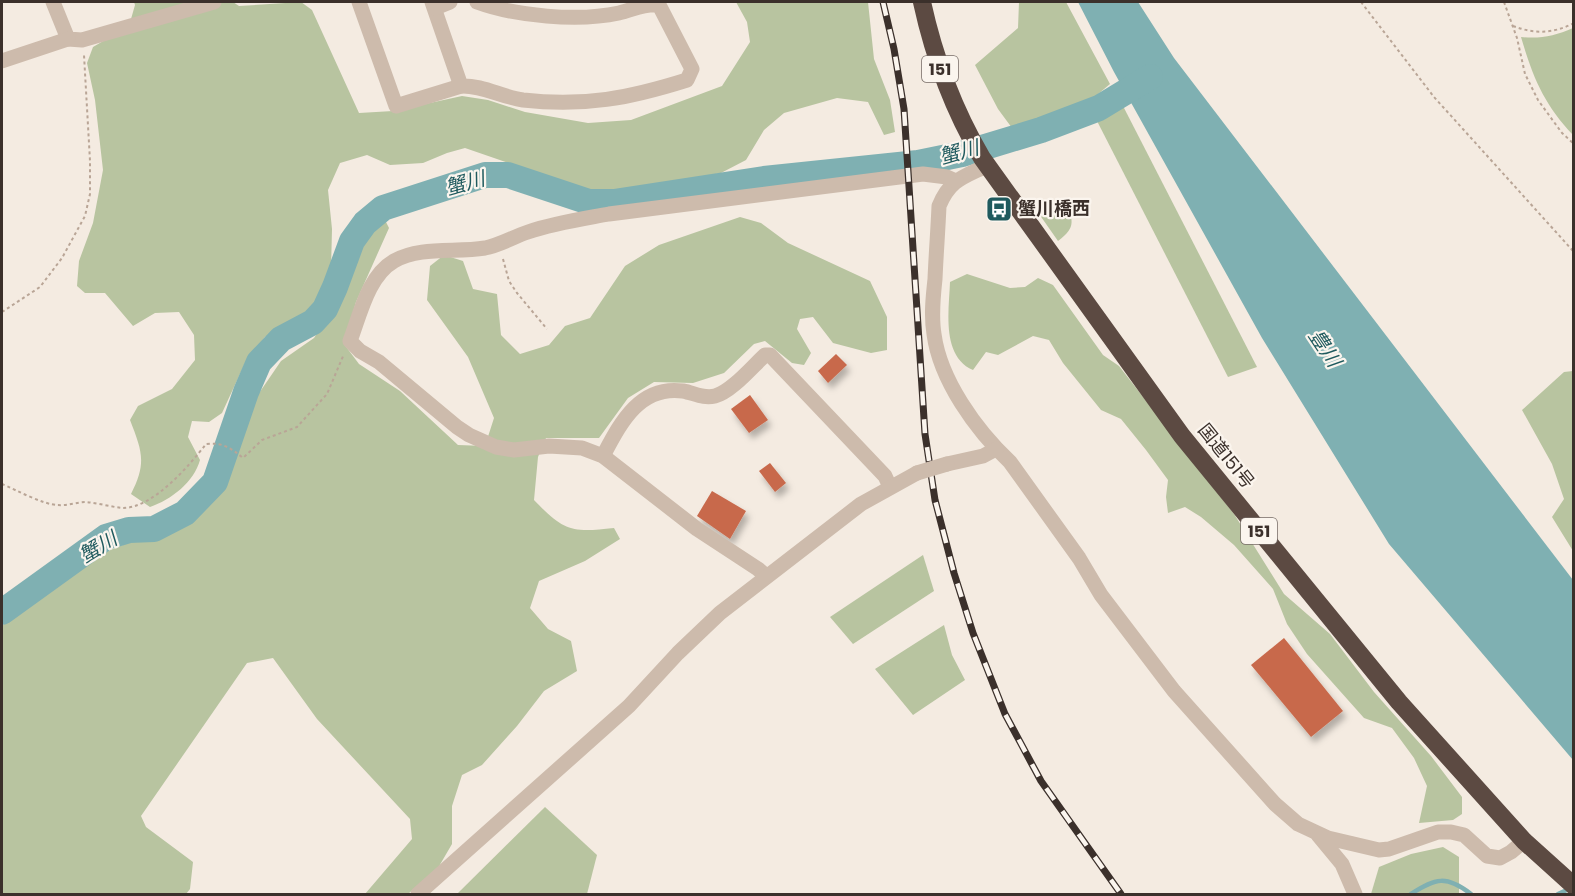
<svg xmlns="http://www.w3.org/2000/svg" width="1575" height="896" font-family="Poppins,'Noto Sans JP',sans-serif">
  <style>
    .green { fill: #b8c4a0 }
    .water { fill: #7fb0b2 }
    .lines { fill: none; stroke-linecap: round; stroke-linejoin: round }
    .stream { stroke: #7fb0b2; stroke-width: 4.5 }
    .river { stroke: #7fb0b2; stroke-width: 26 }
    .building { fill: #c8694b; filter: url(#shadow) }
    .path { stroke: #b9a596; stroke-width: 2; stroke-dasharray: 3 3; stroke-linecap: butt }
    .minor { stroke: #cdbbac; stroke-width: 15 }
    .highway { stroke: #5c4a42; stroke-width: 18 }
    .rail-casing { stroke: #3b302b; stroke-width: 7 }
    .rail { stroke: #fbf5ee; stroke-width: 4.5; stroke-dasharray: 14; stroke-linecap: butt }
    .minor-bridge { stroke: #cdbbac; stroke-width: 15 }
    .labels { text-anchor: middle; stroke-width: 4.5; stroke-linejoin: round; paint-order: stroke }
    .shield { fill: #fbf5ee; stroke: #756b66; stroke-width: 1.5 }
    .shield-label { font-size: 16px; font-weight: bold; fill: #3b302b }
    .poi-label { font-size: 18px; font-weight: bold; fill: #3b302b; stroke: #fbf5ee; text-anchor: start }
    .street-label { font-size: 18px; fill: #3b302b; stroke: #fbf5ee }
    .water-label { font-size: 20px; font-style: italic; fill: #1f5a5e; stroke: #fbf5ee }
  </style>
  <defs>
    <filter id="shadow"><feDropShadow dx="3.5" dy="6" stdDeviation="3" flood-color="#0004"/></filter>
  </defs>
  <rect width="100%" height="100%" fill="#f4ebe1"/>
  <g class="green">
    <path d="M134 2H233L239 6 301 2 312 10 359 113 393 111 462 96 488 100 525 112 588 123 631 120 722 86 750 42 747 22 736 2H868L874 59 890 100 895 132 884 135 868 102 837 98 784 113 764 130 746 160 721 173 607 194 576 186 465 148 447 153 423 163 390 165 367 155 340 163 328 190 332 229 331 270 321 300 297 320 265 337 245 363 222 413 209 422 192 421 188 437 200 460C194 482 171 500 150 507L131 494C147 463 142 451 130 420L138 406 172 389 195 360 194 335 179 312 155 313 133 326 105 293H85L77 286 79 261 93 223 103 170 95 100 87 63 93 47 129 26 135 5Z"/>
    <polygon points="1019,2 1066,2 1110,84 1091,100 1012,128 998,109 975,65 1018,28"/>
    <path d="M1573 28V135C1544 104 1533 78 1521 37 1540 39 1555 36 1573 28Z"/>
    <polygon points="1123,106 1257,367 1228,377 1097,121"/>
    <path d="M1065 200C1073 220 1077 227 1058 241L1037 211Z"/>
    <path d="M740 217 761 223 788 243 870 281 887 317V350L871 353 833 343 813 317 800 319 797 329 811 353 804 365 792 363 765 341 754 344 724 373 693 383 654 382 628 398 599 438H546L538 457 534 500C564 531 571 533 614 528L620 539 585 561 539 581 530 608 548 629 571 641 577 671 544 691 517 726 482 765 462 775 452 806V844L438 868 408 894H365L412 839 410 819 317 719 273 658 247 663 141 816 146 827 193 862 190 889 186 894H2V626L18 611 96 556 135 540 159 537 195 512 219 487 227 472 255 399 281 361 314 338 339 300 361 245 375 225 385 220 389 228 356 302 344 344 359 364 400 391 458 445 485 446 494 418 468 357 427 300 430 266 444 255 463 261 473 289 497 294 501 335 520 354 549 345 565 326 590 318 625 266 659 245Z"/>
    <path d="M967 274 1010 288 1025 287 1038 278 1053 285 1103 355 1119 366 1234 514 1284 594 1330 634 1374 692 1431 756 1462 797V814L1453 820 1419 823 1427 786 1414 758 1392 728 1364 718 1307 654 1287 624 1273 589 1234 545 1201 517 1185 507 1168 513 1166 497 1168 480 1146 450 1121 419 1101 410 1063 363 1049 340 1033 336 998 355 986 352 973 370C941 356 949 310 950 282Z"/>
    <polygon points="1573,371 1574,371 1573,551 1552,517 1564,499 1552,464 1522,410 1564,372"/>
    <polygon points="923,555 934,591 853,644 830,617"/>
    <polygon points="944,625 952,655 965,680 913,715 875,669"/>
    <polygon points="545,807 597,855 587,894 457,894"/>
    <polygon points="1443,847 1459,857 1459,894 1371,894 1379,867 1411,854"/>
  </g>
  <polygon class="water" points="1078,2 1138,2 1174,58 1573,580 1573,760 1389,544 1262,338 1114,72"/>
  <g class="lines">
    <g class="stream">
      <path d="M1411 894C1436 878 1446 875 1471 894"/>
      <polyline points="1558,894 1569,889"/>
    </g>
    <polyline class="river" points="2,612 106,537 129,530 154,529 185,513 215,482 246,392 259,362 281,339 313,322 325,309 335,287 352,241 365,223 383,208 485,175 508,175 589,202 614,202 764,179 918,163 962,154 1041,130 1099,108 1150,77"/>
  </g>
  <g class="building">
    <polygon points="836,354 847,365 828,383 818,371"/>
    <polygon points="750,395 768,420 749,433 731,409"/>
    <polygon points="770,463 786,483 775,492 759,471"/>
    <polygon points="712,491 746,511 730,539 697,516"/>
    <polygon points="1284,638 1343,711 1311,737 1251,665"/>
  </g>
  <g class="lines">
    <g class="path">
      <polyline points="1361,2 1434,97 1574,252"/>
      <polyline points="1504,2 1517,38 1525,74 1538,100 1562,133 1574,144"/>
      <path d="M1513 26C1534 34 1553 34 1574 23"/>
      <polyline points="503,259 509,281 517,293 547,329"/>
      <polyline points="2,312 40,287 62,258 85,216 90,194 90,161 84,55"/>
      <path d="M2 484C16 490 44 505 58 505 67 506 77 502 86 502 98 503 111 507 123 508 153 508 189 466 206 444 222 442 231 448 243 458L262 440 297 427 327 394 344 354"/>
    </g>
    <g class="minor">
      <polyline points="53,2 68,39 82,40 214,2"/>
      <polyline points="359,2 396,106 461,86"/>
      <path d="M432 2 461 86C482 85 502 97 523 100 584 107 630 98 687 80L692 69 659 5C644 3 633 10 619 13 578 22 515 16 477 2"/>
      <polyline points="435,8 450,2"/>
      <polyline points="2,61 68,39"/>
      <path d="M988 165C964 177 950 179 939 206 938 230 936 255 935 279 933 297 931 316 934 334 940 380 976 430 1010 462L1079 558 1101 595 1174 691 1275 804 1298 824 1328 838 1379 850 1389 849 1438 832H1451L1464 835 1487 856 1500 858 1511 852 1524 841"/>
      <path d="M603 456C620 424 639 385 683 391 694 393 703 399 715 396 731 392 752 367 765 355H770L885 476 890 487"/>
      <polyline points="947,464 983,456 996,449"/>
      <path d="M766 576 758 569 697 529 603 456 582 448 549 446 514 450 496 447 469 435 457 427 379 362 360 351 350 341C360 315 368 276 394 261 421 246 455 253 485 248 500 245 513 237 528 232 554 223 582 219 609 214L923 174 947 177 956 181"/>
      <polyline points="1318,835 1342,864 1355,894"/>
      <polyline points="418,894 629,706 678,653 720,613 861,504 917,473"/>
    </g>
    <path class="highway" d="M922 2C934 57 953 109 982 158L1182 436 1399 702 1524 841 1574 886"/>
    <defs>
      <polyline id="rail" points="883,2 894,49 904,109 925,434 935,500 954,573 973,633 1005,714 1041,781 1121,894"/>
    </defs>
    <use href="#rail" class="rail-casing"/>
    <use href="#rail" class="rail"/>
    <polyline class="minor-bridge" points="917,473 947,464"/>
  </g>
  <defs>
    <symbol id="bus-square" viewBox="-11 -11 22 22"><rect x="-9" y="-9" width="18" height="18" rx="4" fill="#1f5a5e" stroke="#fbf5ee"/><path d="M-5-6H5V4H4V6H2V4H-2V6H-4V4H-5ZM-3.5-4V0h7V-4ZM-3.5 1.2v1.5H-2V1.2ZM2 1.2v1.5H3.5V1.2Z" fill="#fff"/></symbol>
  </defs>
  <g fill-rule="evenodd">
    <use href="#bus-square" x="984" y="194" width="30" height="30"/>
  </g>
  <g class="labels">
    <g class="shield">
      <rect x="922" y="56" width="36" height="26" rx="4.5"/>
      <rect x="1241" y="518" width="36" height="26" rx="4.5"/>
    </g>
    <g class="shield-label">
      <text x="940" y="75">151</text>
      <text x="1259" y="537">151</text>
    </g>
    <g class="poi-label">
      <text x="1018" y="215">蟹川橋西</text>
    </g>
    <g class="street-label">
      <text transform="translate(1226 456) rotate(51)" y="6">国道151号</text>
    </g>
    <g class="water-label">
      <text transform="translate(959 152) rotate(-15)" y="7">蟹川</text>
      <text transform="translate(465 183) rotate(-15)" y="7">蟹川</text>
      <text transform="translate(1325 348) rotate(56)" y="7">豊川</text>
      <text transform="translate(98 547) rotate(-31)" y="7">蟹川</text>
    </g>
  </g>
  <rect width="1575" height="896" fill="none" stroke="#3b302b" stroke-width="6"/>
</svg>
